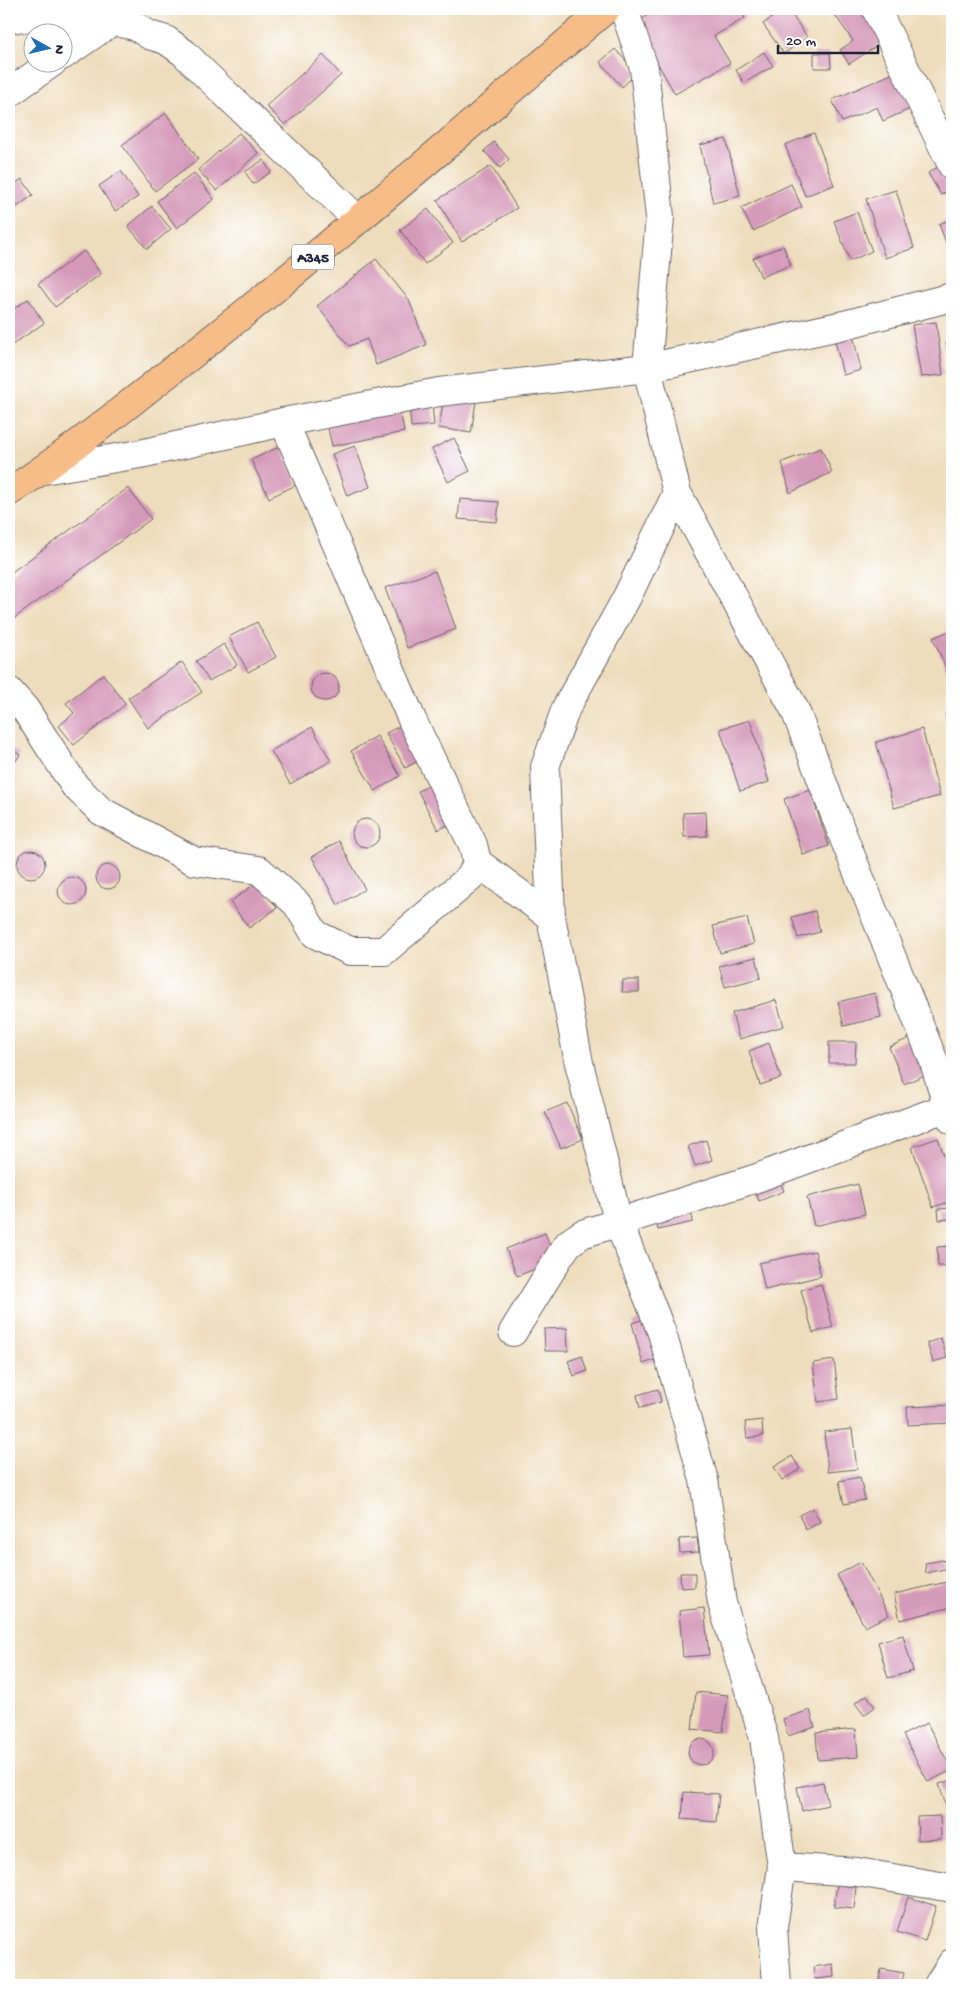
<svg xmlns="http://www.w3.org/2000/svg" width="961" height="1994" font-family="'Gochi Hand',sans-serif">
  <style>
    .building { fill: #d59aba }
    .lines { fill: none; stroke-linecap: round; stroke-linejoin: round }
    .minor-casing { stroke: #696368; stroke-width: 30 }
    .highway-casing { stroke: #696368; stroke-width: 30 }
    .minor { stroke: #fff; stroke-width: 28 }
    .highway { stroke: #f7bd88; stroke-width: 28 }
    .labels { text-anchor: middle; stroke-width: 4; stroke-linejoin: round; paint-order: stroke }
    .shield { fill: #fff; stroke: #646476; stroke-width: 1 }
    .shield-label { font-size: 15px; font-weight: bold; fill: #22223b }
  </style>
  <rect width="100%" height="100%" fill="#fff"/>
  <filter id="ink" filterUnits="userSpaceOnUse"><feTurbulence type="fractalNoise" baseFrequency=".02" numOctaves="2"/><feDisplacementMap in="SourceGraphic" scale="10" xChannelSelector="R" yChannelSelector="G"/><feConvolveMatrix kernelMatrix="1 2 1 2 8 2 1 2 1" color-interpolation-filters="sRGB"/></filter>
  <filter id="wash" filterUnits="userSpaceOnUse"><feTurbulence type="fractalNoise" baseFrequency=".0096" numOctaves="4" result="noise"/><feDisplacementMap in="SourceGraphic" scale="20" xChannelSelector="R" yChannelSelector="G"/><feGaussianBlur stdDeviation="1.12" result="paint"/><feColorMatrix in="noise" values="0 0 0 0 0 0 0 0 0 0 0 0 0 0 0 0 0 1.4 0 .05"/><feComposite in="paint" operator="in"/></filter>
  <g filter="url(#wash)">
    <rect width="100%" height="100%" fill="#eeddbc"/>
    <g id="blocks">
      <g class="building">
        <polygon points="659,9 739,9 745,18 714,36 730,63 675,94 635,23"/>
        <polygon points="784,9 788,9 807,37 784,54 763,24"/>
        <polygon points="831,9 866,9 887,39 849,64 840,50 853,41"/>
        <polygon points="615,49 637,73 622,87 600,62"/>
        <polygon points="764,52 773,66 744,83 736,70"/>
        <polygon points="814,53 830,53 831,68 814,68"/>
        <polygon points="323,55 341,75 285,125 266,106"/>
        <polygon points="896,72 912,108 883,121 877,107 842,122 832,100"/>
        <polygon points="166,113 198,159 155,191 122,145"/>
        <polygon points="239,133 258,153 217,191 198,170"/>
        <polygon points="814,133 834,185 805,196 785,145"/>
        <polygon points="726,139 740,196 713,203 700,145"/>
        <polygon points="494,142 509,159 500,168 484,151"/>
        <polygon points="263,160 271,172 253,184 245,172"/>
        <polygon points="944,163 952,177 952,188 941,195 928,173"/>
        <polygon points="491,166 517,208 462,242 437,200"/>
        <polygon points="121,171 138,197 115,211 99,186"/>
        <polygon points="194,173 214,199 177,228 157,201"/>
        <polygon points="22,179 33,195 17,207 9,197 9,188"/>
        <polygon points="791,184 802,207 753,231 741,208"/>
        <polygon points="896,190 914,248 885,258 866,199"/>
        <polygon points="152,206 171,229 147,249 128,226"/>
        <polygon points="428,209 453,243 425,264 400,230"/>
        <polygon points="857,212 872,251 850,261 834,221"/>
        <polygon points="952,219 952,246 948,248 939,224"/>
        <polygon points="783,246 791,265 761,277 753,258"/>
        <polygon points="84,251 101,274 55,307 38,284"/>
        <polygon points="376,259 409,300 426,345 376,365 367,339 349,346 317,306"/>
        <polygon points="28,299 44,323 9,347 9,312"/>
        <polygon points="936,322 943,375 921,377 912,325"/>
        <polygon points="852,331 861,370 843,375 834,336"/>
        <polygon points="952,340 952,362 950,363 946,342"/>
        <polygon points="444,397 476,402 471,433 439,428"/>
        <polygon points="432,404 434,425 411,427 409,406"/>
        <polygon points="400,409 404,432 332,446 327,424"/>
        <polygon points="454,438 470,471 448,482 432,449"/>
        <polygon points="281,446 298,484 269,498 251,460"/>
        <polygon points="355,446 370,487 347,496 332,454"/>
        <polygon points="821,448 832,472 790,493 782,462"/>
        <polygon points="128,488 151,519 9,622 9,574"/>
        <polygon points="460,499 499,502 497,522 458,519"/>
        <polygon points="435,571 456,629 407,648 385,588"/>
        <polygon points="257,622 276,657 248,672 229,637"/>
        <polygon points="952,630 952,679 951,680 933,638"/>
        <polygon points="224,644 237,665 209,681 196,661"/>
        <polygon points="182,662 202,692 148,728 128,698"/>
        <circle cx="325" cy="687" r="14"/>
        <polygon points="103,674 126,704 74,745 59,726 74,713 66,703"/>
        <polygon points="952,711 952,735 945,714"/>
        <polygon points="750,720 769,782 740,791 720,729"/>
        <polygon points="406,723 424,758 405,768 386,733"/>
        <polygon points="312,727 331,761 290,784 271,751"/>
        <polygon points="922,729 940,796 894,808 876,742"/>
        <polygon points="377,736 400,776 375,791 351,751"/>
        <polygon points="9,747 20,755 9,770"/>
        <polygon points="434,783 453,822 438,830 418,791"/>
        <polygon points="810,790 829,846 803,855 784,799"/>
        <polygon points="706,812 707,836 684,837 683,813"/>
        <circle cx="366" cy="833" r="14"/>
        <polygon points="339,841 365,889 338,905 312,857"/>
        <circle cx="31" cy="864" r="14"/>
        <circle cx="108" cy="877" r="12"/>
        <circle cx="72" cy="891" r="14"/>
        <polygon points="259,881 277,908 249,928 230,902"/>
        <polygon points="815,911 820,932 798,938 792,917"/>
        <polygon points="747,918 754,944 720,953 713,926"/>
        <polygon points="756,957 761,978 725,987 719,966"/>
        <polygon points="623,980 639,980 639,992 622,992"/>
        <polygon points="875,993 881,1017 844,1026 838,1002"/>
        <polygon points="776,1000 784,1026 739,1039 732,1013"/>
        <polygon points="912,1037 927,1074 904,1084 889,1047"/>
        <polygon points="829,1042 856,1042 855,1063 829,1063"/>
        <polygon points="769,1043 781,1078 760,1085 749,1051"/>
        <polygon points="567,1103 583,1139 561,1148 545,1112"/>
        <polygon points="938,1138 952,1179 952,1201 933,1207 912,1147"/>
        <polygon points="706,1140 712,1160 695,1166 688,1146"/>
        <polygon points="779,1178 784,1191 759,1201 754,1188"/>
        <polygon points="858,1184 865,1214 814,1226 807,1197"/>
        <polygon points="952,1208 952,1219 939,1220 938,1209"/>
        <polygon points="691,1209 693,1222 658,1230 655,1217"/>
        <polygon points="545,1233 556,1261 517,1276 506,1249"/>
        <polygon points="952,1246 952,1266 938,1266 937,1247"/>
        <polygon points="815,1251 821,1276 765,1290 759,1263"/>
        <polygon points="821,1284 833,1327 813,1333 801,1290"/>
        <polygon points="647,1318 658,1359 643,1364 632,1323"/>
        <polygon points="567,1328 568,1351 545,1351 544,1329"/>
        <polygon points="941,1338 947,1358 933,1362 927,1343"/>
        <polygon points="582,1356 587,1371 574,1376 568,1361"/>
        <polygon points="834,1360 839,1399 818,1402 813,1363"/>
        <polygon points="658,1389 661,1402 640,1408 637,1395"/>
        <polygon points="950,1405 950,1423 908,1425 907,1407"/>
        <polygon points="762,1420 763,1436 747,1438 745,1422"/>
        <polygon points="852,1429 857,1469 828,1472 824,1432"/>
        <polygon points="792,1456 800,1469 782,1480 774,1467"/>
        <polygon points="860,1477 865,1500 844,1504 839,1481"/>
        <polygon points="813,1508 820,1522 806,1530 799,1515"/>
        <polygon points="697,1538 699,1552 680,1553 679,1539"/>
        <polygon points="943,1560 949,1568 926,1573 925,1563"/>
        <polygon points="861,1562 889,1615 865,1627 837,1575"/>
        <polygon points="680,1573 695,1573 695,1587 681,1588"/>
        <polygon points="947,1582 952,1607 900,1620 894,1594"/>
        <polygon points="704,1608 709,1655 683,1657 679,1611"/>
        <polygon points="903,1635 913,1671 888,1678 878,1642"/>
        <polygon points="696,1692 728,1695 723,1732 692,1729"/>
        <polygon points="867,1695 875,1707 864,1715 855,1703"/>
        <polygon points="810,1710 815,1727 788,1736 783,1719"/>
        <polygon points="927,1723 952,1770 928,1782 903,1735"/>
        <polygon points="856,1729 858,1757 818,1760 816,1733"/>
        <circle cx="701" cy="1752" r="13"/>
        <polygon points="952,1780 952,1807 947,1809 939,1784"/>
        <polygon points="823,1782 828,1805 802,1811 797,1787"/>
        <polygon points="684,1792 719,1794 716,1822 682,1819"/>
        <polygon points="940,1816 941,1839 918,1840 917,1817"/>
        <polygon points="952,1824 952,1861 951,1861 947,1825"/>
        <polygon points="837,1885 856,1887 854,1909 834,1907"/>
        <polygon points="908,1897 936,1906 925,1941 897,1932"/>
        <polygon points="833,1964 834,1977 815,1979 813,1967"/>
        <polygon points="881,1969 904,1973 901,1985 878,1985"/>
      </g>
    </g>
  </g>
  <g filter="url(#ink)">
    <use href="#blocks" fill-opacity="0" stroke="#696368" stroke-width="1"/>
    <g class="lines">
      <defs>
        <g id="minor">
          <polyline points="624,9 644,68 660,217 647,368 677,493 795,710 845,841 933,1059 952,1120"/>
          <polyline points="876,9 952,165"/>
          <polyline points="9,18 113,21 135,26 149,35 166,40 184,53 206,75 358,220"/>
          <polyline points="62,56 113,21"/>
          <polyline points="9,93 53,62"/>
          <polyline points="43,470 140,454 284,422 439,392 647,368 844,325 952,297"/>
          <polyline points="677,493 627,597 566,708 545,767 551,917 579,1063 618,1221 662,1333 704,1480 722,1603 764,1738 782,1867 857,1872 952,1888"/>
          <polyline points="9,691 25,709 75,786 101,811 194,861 259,870 297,904 315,934 350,951 384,951 471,877 477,862 473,845 413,722 284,422"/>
          <polyline points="477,862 551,917"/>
          <polyline points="513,1332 561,1254 569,1243 582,1234 757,1178 948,1107"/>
          <polyline points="777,1985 773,1927 782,1867"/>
          <polyline points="938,1985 952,1963"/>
        </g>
        <path id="highway" d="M9 492C65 456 117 413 170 372 320 256 462 131 606 9"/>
      </defs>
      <use href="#minor" class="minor-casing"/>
      <use href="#highway" class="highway-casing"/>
      <use href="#minor" class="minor"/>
      <use href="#highway" class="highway"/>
    </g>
  </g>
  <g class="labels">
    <rect class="shield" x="292" y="244.5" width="42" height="25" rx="4"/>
    <g class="shield-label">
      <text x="313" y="262">A345</text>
    </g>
  </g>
  <rect width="961" height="1994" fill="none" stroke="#fff" stroke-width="30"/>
  <g transform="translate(48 48) rotate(98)"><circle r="24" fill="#ffffff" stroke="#a7a7b1"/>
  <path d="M0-4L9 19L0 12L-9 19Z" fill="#1f6fb2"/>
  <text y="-8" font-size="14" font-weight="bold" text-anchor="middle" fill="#22223b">N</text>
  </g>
  <path d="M778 45v8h100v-8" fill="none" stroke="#22223b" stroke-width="2.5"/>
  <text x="786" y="45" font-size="15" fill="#22223b" stroke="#ffffff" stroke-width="4" paint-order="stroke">20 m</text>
</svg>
